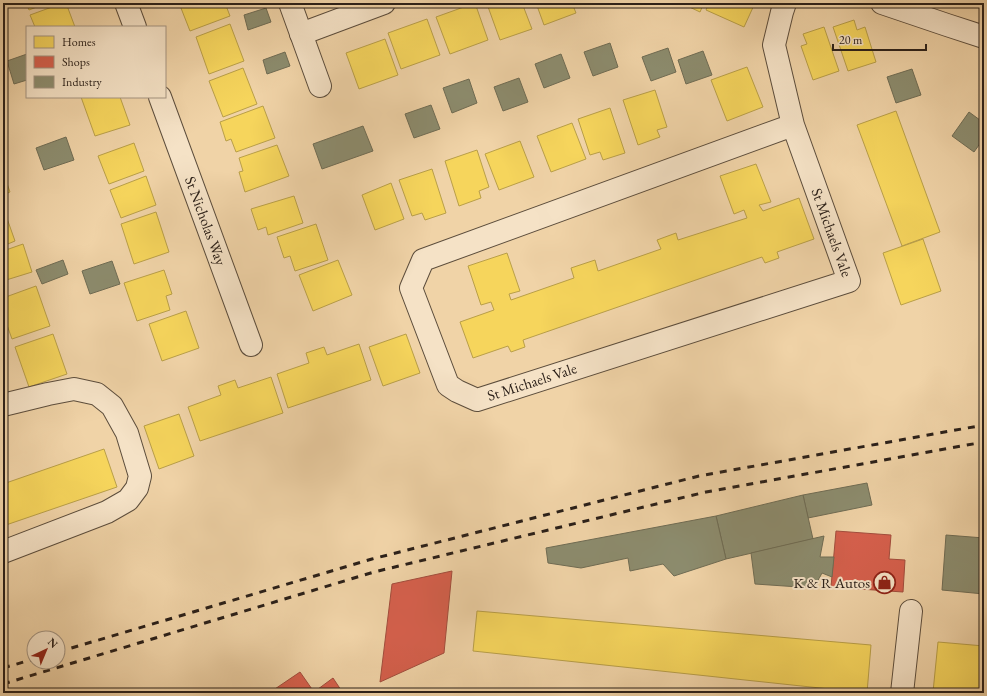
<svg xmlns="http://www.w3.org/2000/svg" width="987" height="696" font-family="'EB Garamond',serif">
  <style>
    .homes { fill: #f6d55c; stroke: #b99f48 }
    .shops { fill: #d6604d; stroke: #a34d3d }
    .industry { fill: #8c8c6e; stroke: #6f6c54 }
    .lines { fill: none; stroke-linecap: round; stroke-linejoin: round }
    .street-casing { stroke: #5c4d3c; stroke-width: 24 }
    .street { stroke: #f5e2c6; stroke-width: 22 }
    .rail { stroke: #2b2019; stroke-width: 3; stroke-dasharray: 7 7; stroke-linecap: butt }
    .labels { text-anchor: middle; stroke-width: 4; stroke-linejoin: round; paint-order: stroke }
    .street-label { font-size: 15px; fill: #2b2019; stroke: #f5e2c6 }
    .poi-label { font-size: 15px; fill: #2b2019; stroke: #f5e2c6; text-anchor: end }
  </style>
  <rect width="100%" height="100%" fill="#f0d3a7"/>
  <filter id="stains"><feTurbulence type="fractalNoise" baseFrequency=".005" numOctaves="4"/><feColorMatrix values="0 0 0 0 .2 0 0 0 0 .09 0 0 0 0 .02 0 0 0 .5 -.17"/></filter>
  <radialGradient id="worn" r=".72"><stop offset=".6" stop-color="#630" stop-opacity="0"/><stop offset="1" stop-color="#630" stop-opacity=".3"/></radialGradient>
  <g class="homes">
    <polygon points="26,3 47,3 29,10"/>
    <polygon points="63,3 66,3 75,27 35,27 30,15"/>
    <polygon points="179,3 225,3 230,16 190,31"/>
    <polygon points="475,3 488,40 450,54 436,17"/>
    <polygon points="488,3 522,3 532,29 500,40 487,4"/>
    <polygon points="536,3 572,3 576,13 544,25"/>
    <polygon points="681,3 704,3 700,12"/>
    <polygon points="709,3 755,3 744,27 706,10"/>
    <polygon points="427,19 440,55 401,69 388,33"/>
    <polygon points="854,20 857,30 865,27 876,62 848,71 833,27"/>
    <polygon points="230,24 244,61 209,74 196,37"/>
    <polygon points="824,27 839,71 813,80 801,46 807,44 803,34"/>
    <polygon points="385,39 398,75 359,89 346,53"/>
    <polygon points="747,67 763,107 727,121 711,80"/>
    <polygon points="243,68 257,104 223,117 209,81"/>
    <polygon points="655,90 667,127 657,130 660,137 638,145 623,100"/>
    <polygon points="81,97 120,97 130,125 95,136"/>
    <polygon points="263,106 275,138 236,152 231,139 226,141 220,122"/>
    <polygon points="610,108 625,153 603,160 600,152 590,155 578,119"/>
    <polygon points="896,111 940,232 902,246 857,125"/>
    <polygon points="572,123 586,159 551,172 537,136"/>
    <polygon points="520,141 534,177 499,190 485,154"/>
    <polygon points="134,143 144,171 109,184 98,156"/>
    <polygon points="277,145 289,176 245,192 239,172 243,171 239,158"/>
    <polygon points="477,150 489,187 479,191 481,198 459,206 445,161"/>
    <polygon points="756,164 771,202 759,205 763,211 799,198 814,239 777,252 779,258 765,263 762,257 523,340 525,347 511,352 508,346 473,358 460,322 494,310 491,302 481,305 468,266 507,253 520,291 509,294 511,300 574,278 571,268 595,260 598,271 661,249 657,240 676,233 678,240 747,218 744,210 734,214 720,176"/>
    <polygon points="432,169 446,213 425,220 422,213 412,216 399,180"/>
    <polygon points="3,172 10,192 3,195"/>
    <polygon points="146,176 156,205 121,218 110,190"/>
    <polygon points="391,183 404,219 375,230 362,195"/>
    <polygon points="294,196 303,223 268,235 266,227 258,230 251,209"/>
    <polygon points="3,207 15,241 3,246"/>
    <polygon points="156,212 169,252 134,264 121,224"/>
    <polygon points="316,224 328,260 295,271 290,256 284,258 277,237"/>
    <polygon points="923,239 941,291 901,305 883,253"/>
    <polygon points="23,244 32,272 3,281 3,251"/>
    <polygon points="338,260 352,295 313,311 299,275"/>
    <polygon points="164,270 172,294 166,296 170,310 137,321 124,283"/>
    <polygon points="36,286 50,326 12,339 3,314 3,298"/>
    <polygon points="186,311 199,348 162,361 149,324"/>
    <polygon points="53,334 67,374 29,387 15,347"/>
    <polygon points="406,334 420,373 383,386 369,347"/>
    <polygon points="359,344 371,380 288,408 277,374 309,363 306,353 324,347 327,355"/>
    <polygon points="271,377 283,413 200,441 188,407 221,395 218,386 235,380 238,388"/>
    <polygon points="179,414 194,456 159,469 144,426"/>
    <polygon points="104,449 117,487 3,526 3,484"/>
    <polygon points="477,611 871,645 867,693 473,651"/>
    <polygon points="938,642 984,646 984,693 933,692"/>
  </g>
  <g class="shops">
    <polygon points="836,531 891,535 889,559 905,560 903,592 831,587"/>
    <polygon points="452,571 444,653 380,682 392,584"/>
    <polygon points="300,672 314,692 333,678 343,693 269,693"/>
  </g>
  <g class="industry">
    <polygon points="266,8 271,22 248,30 244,15"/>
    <polygon points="610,43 618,67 593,76 584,52"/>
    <polygon points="668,48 676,72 651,81 642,57"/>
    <polygon points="703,51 712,75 686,84 678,60"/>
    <polygon points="285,52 290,66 267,74 263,60"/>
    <polygon points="27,54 27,80 14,84 7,61"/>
    <polygon points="561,54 570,78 544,88 535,64"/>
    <polygon points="912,69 921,95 896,103 887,77"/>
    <polygon points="519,78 528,102 503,111 494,87"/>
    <polygon points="469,79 477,103 452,113 443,88"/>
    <polygon points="431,105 440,129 414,138 405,114"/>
    <polygon points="969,112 984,123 984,138 974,152 952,136"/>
    <polygon points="363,126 373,151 322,169 313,144"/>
    <polygon points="66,137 74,160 44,170 36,148"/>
    <polygon points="63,260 68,274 42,284 36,270"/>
    <polygon points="112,261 120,284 90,294 82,271"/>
    <polygon points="867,483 872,505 808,518 803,495"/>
    <polygon points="803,495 813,539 726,559 716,516"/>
    <polygon points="716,516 726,559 674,576 663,564 630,571 628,558 581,568 548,563 546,548"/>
    <polygon points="946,535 984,538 984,594 942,590"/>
    <polygon points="824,536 820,557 834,557 832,577 822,573 814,588 755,584 751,553"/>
  </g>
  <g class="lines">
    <defs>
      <g id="street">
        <polyline points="126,3 135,27"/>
        <polyline points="290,3 320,86"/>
        <path id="s1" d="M785 3 782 12 774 45 793 125 849 281 477 400 457 391 448 385 411 288 423 260 793 125"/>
        <polyline points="882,3 947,25 984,37"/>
        <polyline points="301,34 384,3"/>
        <path id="s2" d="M160 97 251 345"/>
        <polyline points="3,405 48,394 74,389 97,394 112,406 127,433 140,476 137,488 128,500 107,512 3,552"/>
        <polyline points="902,693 911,611"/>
      </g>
    </defs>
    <use href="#street" class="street-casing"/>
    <use href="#street" class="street"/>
    <g class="rail">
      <polyline points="58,652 372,559 699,476 984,425"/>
      <polyline points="3,668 34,659"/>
      <polyline points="3,684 374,572 706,492 984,442"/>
    </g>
  </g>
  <defs>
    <symbol id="shop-ring" viewBox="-11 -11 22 22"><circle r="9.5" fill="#f5e2c6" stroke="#8f2418" stroke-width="1.5"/><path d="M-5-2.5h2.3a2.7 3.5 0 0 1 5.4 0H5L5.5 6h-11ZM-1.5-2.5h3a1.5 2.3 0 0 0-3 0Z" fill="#8f2418"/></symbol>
  </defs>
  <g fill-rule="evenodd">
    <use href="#shop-ring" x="872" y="570" width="25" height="25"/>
  </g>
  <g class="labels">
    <g class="street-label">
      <text dy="5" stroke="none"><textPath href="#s2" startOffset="132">St Nicholas Way</textPath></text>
      <text dy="5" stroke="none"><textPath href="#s1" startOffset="240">St Michaels Vale</textPath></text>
      <text transform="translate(532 382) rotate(-18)" y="5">St Michaels Vale</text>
    </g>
    <g class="poi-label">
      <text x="870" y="588">K &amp; R Autos</text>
    </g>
  </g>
  <rect width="987" height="696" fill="none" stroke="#f0d3a7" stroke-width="16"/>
  <rect x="4" y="4" width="979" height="688" fill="none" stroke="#2b2019" stroke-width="2"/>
  <rect x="8" y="8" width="971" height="680" fill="none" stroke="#2b2019"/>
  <rect x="26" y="26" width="140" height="72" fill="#f5e2c6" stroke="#a49481"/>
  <rect x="34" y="36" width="20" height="12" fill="#f6d55c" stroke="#a49481"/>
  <text x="62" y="46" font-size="12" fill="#2b2019">Homes</text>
  <rect x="34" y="56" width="20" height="12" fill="#d6604d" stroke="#a49481"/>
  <text x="62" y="66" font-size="12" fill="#2b2019">Shops</text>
  <rect x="34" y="76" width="20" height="12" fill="#8c8c6e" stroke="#a49481"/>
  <text x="62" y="86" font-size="12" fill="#2b2019">Industry</text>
  <g transform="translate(46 650) rotate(44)"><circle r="19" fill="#f5e2c6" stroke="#a49481"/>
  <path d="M0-3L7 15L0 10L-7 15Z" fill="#8f2418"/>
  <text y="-6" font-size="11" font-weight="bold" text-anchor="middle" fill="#2b2019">N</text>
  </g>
  <path d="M833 44v6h93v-6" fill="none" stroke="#2b2019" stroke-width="2"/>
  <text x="839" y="44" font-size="12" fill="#2b2019" stroke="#f5e2c6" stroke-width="3" paint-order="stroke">20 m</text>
  <rect width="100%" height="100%" filter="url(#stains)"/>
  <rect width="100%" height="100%" fill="url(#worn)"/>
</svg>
